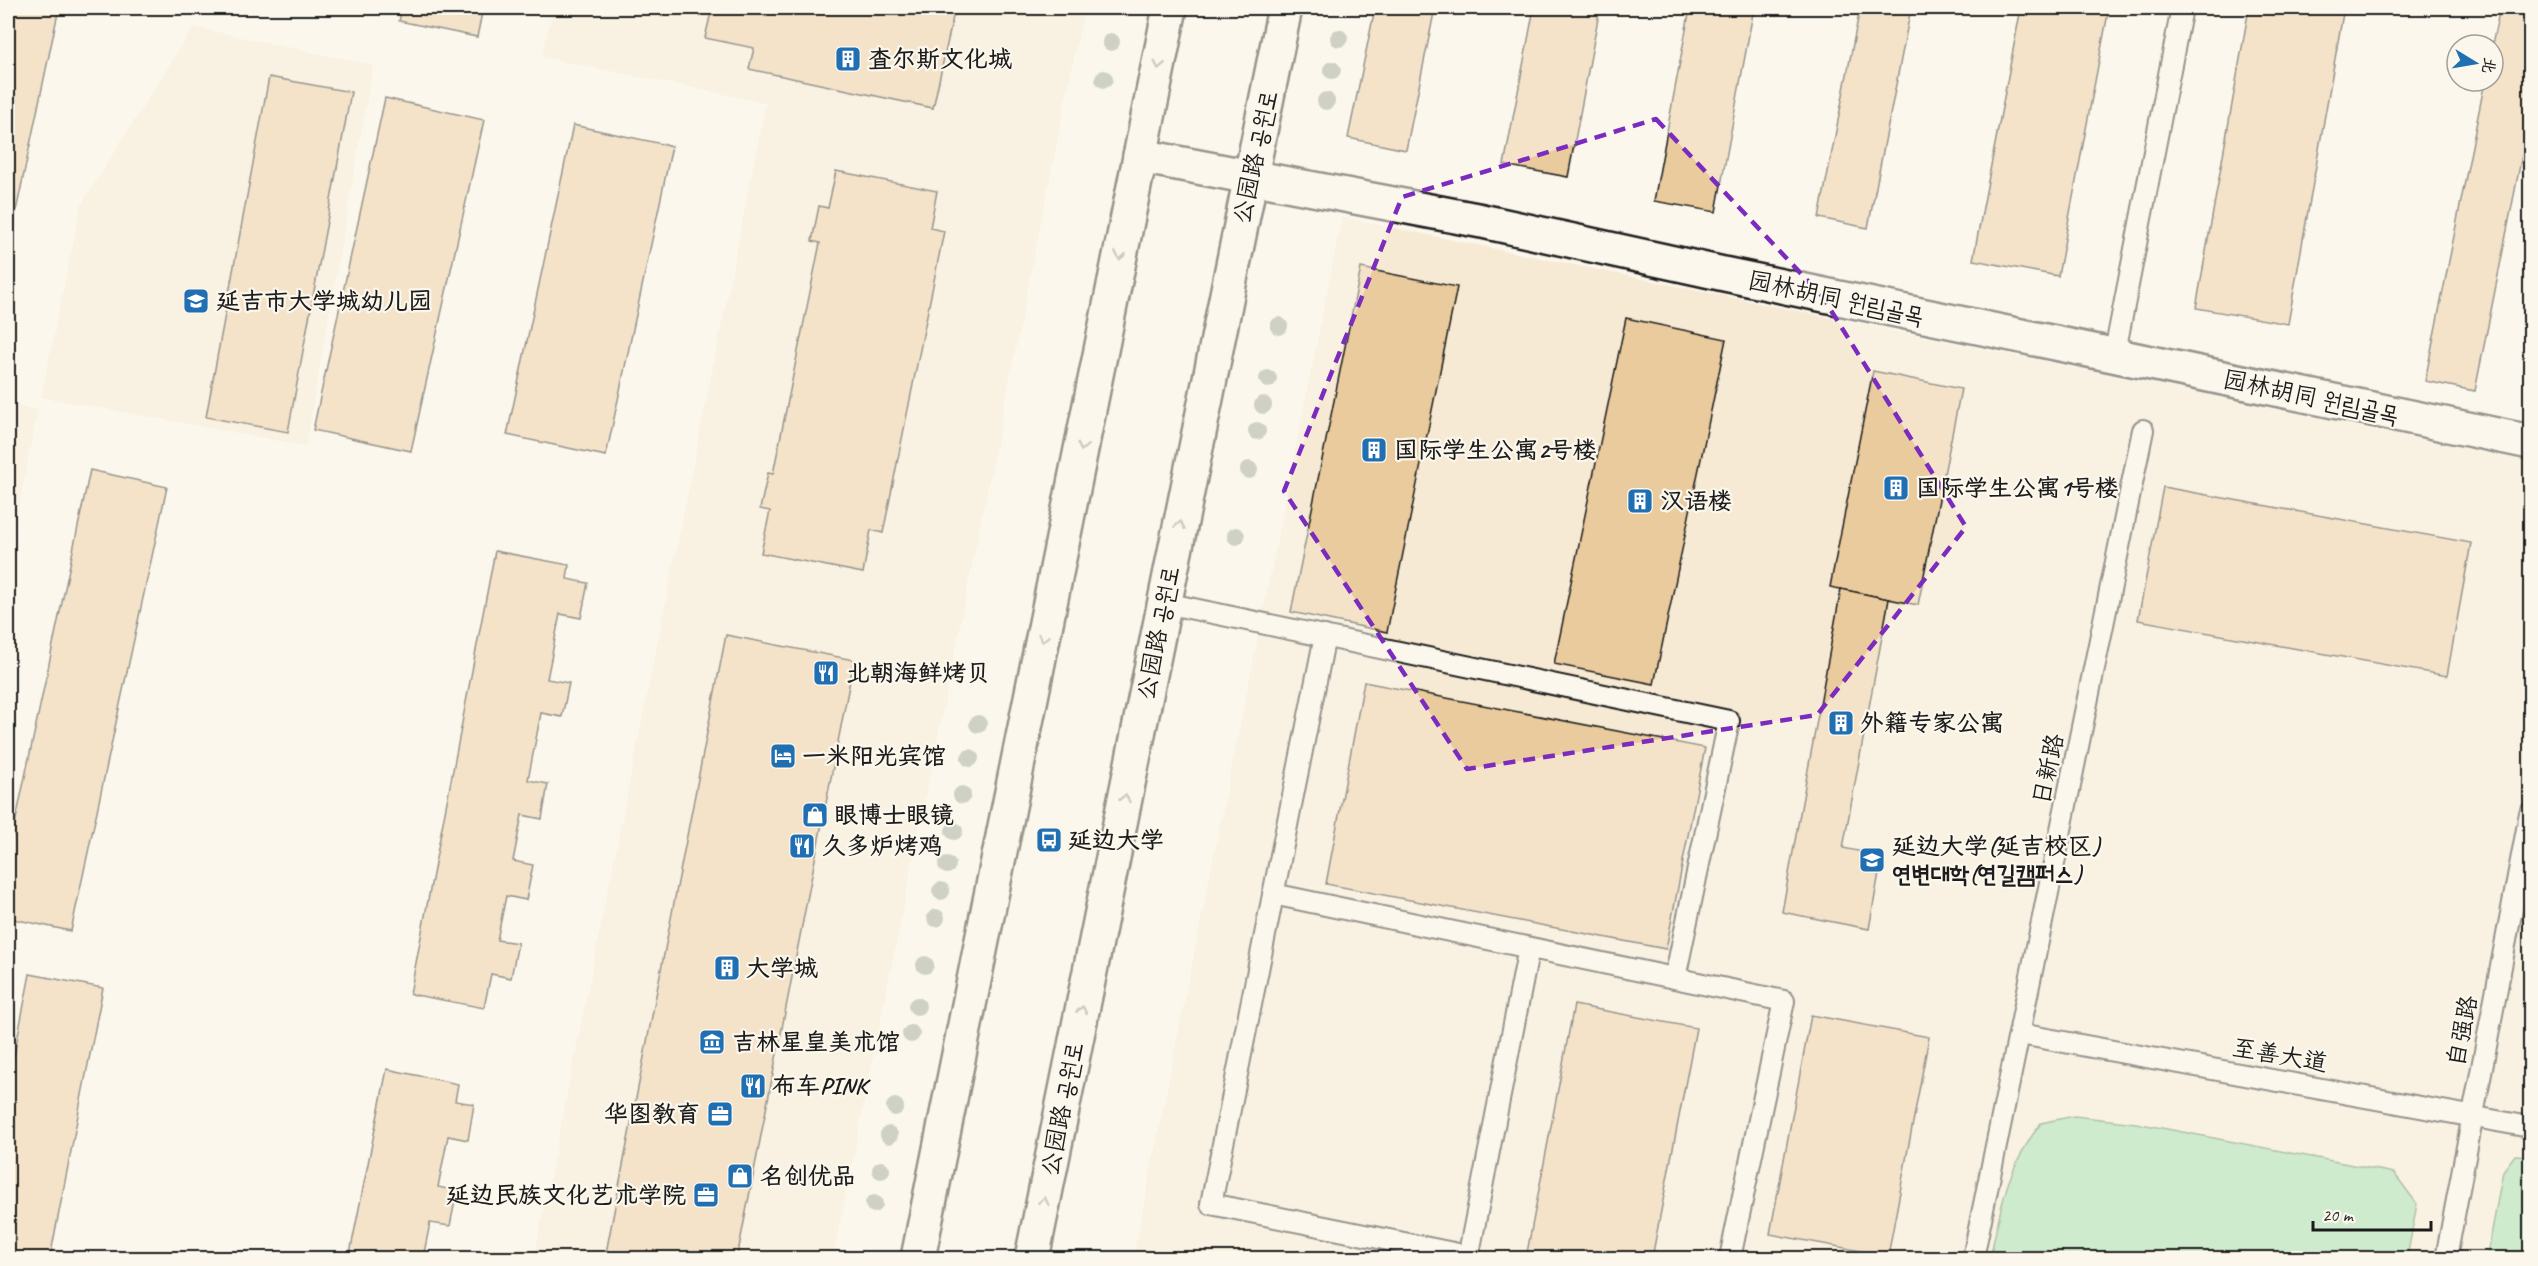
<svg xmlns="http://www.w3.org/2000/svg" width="2538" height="1266" font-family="Caveat,'LXGW WenKai TC','Poor Story',sans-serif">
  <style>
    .built { fill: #f6ead4 }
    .green { fill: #99dba6; stroke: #5a7c61; stroke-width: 1.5 }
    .building { fill: #eacb9d; stroke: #1c1c1c; stroke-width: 1.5 }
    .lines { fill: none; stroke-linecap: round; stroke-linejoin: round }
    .lane-casing { stroke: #1c1c1c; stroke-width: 24 }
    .street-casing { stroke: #1c1c1c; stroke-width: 38 }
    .primary-casing { stroke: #1c1c1c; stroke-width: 38 }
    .lane { stroke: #fbf7ec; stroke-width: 20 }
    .street { stroke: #fbf7ec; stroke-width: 33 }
    .primary { stroke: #fbf7ec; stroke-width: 33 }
    .tree { fill: #99a394 }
    .oneway { stroke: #97948e }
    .marked { fill: none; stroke: #7b2cbf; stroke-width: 4.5; stroke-dasharray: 12 8; stroke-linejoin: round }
    .labels { text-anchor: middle; stroke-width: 4.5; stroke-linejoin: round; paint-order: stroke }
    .poi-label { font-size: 24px; font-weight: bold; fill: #1c1c1c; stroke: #fbf7ec; text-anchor: start }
    .street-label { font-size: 24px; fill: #1c1c1c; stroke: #fbf7ec }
  </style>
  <rect width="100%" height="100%" fill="#fbf7ec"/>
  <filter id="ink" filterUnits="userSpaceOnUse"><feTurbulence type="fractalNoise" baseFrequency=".0167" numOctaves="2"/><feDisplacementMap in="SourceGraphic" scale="12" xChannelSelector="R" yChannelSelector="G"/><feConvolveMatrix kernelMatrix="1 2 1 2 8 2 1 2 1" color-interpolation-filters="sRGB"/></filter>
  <g filter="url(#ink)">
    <g class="built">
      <polygon points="553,8 1084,8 833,1258 534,1258 766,103 542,57"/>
      <polygon points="193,27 373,65 306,446 41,397 81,205"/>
      <polygon points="1342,217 2530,462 2530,1258 1133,1258"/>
      <polygon points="8,404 38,410 8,559"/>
    </g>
    <g class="green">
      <path d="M2074 1116 2136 1123 2394 1173 2417 1204 2407 1258H1990C2002 1203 2006 1170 2041 1123Z"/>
      <polygon points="2515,1155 2530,1156 2530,1258 2487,1258 2503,1171"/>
    </g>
    <g class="building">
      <polygon points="8,8 59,8 8,249"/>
      <polygon points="402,8 483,8 477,37 399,21"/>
      <polygon points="712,8 955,8 933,108 749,69 754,48 705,38"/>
      <polygon points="1375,8 1435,8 1406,150 1348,138"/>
      <polygon points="1534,8 1600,8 1568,177 1504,165"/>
      <polygon points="1690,8 1754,8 1716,212 1654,201"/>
      <polygon points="1860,8 1911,8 1868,228 1819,218"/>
      <polygon points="2021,8 2109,8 2058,276 1973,260"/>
      <polygon points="2249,8 2344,8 2288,324 2196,308"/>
      <polygon points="2500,8 2530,8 2530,115 2475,391 2425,381 2485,81 2493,81 2492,45"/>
      <polygon points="269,77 351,92 288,432 206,417"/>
      <polygon points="385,98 484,120 411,451 313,430"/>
      <polygon points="573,125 672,146 606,456 507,435"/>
      <polygon points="836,171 937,191 930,228 944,231 883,533 871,530 863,573 761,553 770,511 760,509 768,473 773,474 820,243 812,241 819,206 828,208"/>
      <polygon points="1361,268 1457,287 1387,632 1291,612"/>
      <polygon points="1626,318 1726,339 1654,684 1554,664"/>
      <polygon points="1873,371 1961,389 1918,605 1830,587"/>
      <polygon points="90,470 167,487 71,931 8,918 8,857"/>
      <polygon points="2163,487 2471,543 2447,676 2138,620"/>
      <polygon points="495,551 569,565 567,579 588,583 581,618 560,614 547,679 569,683 562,717 541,713 528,780 548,784 542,819 522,815 513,861 533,865 526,900 506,896 497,940 518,943 511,978 491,974 484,1008 410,994"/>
      <polygon points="1841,589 1889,599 1843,848 1882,856 1869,929 1782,912"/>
      <polygon points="726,635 854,660 737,1258 605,1258"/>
      <polygon points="1364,682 1705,748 1666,949 1326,884"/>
      <polygon points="30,974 103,988 50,1258 8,1258 8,1086"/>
      <polygon points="1574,1005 1696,1028 1652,1258 1526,1258"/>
      <polygon points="1811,1015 1929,1037 1888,1256 1770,1234"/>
      <polygon points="387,1069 458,1084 455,1101 474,1104 468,1140 448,1136 438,1187 457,1191 450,1226 430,1223 423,1258 349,1258"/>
    </g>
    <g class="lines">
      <defs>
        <g id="lane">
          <polyline points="2114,357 2182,8"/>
          <polyline points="1165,603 1729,721 1675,978"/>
          <polyline points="1325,636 1211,1204 1468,1256"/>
          <polyline points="1273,894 1784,1001 1730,1258"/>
          <polyline points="2020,1034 2530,1127"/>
          <polyline points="1468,1258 1529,948"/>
          <polyline points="1973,1258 2143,430"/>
          <polyline points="2446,1258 2530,813"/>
        </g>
        <polyline id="street" points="1140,156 1482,221 1724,274 2530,442"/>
        <g id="primary">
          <polyline points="918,1258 1170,8"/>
          <polyline points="1032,1258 1285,8"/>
        </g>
      </defs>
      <use href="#lane" class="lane-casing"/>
      <use href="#street" class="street-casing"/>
      <use href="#primary" class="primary-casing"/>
      <use href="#lane" class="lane"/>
      <use href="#street" class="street"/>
      <use href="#primary" class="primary"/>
    </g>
    <g class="tree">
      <circle cx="1339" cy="38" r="9"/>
      <circle cx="1111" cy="42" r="9"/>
      <circle cx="1332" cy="70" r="9"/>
      <circle cx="1104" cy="79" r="9"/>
      <circle cx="1326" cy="101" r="9"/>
      <circle cx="1279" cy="326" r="9"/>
      <circle cx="1268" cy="379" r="9"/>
      <circle cx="1263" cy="405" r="9"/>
      <circle cx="1257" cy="431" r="9"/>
      <circle cx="1249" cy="470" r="9"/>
      <circle cx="1236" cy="536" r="9"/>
      <circle cx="978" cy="724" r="9"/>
      <circle cx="970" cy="758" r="9"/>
      <circle cx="962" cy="795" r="9"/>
      <circle cx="954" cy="831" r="9"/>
      <circle cx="947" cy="865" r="9"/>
      <circle cx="941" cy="891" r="9"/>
      <circle cx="936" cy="918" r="9"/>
      <circle cx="925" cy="965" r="9"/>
      <circle cx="917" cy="1006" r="9"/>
      <circle cx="911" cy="1034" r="9"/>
      <circle cx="895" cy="1107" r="9"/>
      <circle cx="889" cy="1135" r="9"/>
      <circle cx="881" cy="1170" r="9"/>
      <circle cx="874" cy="1204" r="9"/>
    </g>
    <defs><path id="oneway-chevron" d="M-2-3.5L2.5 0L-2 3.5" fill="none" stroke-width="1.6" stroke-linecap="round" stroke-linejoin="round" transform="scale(1.5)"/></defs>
    <g class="oneway">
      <use href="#oneway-chevron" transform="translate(1159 65) rotate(101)"/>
      <use href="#oneway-chevron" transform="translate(1120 256) rotate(101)"/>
      <use href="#oneway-chevron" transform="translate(1082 447) rotate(101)"/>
      <use href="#oneway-chevron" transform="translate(1180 525) rotate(-79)"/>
      <use href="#oneway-chevron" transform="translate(1043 638) rotate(101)"/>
      <use href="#oneway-chevron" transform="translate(1125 798) rotate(-79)"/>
      <use href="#oneway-chevron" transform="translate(1082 1010) rotate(-79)"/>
      <use href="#oneway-chevron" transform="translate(1044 1201) rotate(-79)"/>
    </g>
  </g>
  <path d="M0 0H2538V1266H0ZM1656 119 1822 296 1966 527 1817 715 1467 769 1284 491 1402 197Z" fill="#fbf7ec" fill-opacity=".55" fill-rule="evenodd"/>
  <path class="marked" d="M1656 119 1822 296 1966 527 1817 715 1467 769 1284 491 1402 197Z"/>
  <defs>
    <symbol id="building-square" viewBox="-11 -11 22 22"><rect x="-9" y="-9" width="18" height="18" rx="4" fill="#1f6fb2" stroke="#fbf7ec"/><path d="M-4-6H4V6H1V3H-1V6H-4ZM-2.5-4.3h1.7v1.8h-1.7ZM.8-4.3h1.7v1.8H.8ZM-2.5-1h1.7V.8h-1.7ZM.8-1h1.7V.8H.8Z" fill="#fff"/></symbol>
    <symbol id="school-square" viewBox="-11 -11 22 22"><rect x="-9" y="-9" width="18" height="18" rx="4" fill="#1f6fb2" stroke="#fbf7ec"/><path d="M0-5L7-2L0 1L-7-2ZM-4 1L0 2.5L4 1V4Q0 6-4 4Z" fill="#fff"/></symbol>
    <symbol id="restaurant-square" viewBox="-11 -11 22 22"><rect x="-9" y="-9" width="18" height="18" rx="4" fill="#1f6fb2" stroke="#fbf7ec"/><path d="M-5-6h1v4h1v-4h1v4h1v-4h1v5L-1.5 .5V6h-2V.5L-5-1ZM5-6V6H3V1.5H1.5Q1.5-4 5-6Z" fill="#fff"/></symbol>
    <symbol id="hotel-square" viewBox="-11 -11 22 22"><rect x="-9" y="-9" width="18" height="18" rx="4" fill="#1f6fb2" stroke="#fbf7ec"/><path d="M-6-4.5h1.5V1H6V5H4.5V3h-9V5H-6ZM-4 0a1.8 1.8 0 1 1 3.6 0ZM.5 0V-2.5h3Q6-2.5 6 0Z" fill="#fff"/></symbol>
    <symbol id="shop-square" viewBox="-11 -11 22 22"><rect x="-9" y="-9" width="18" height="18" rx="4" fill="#1f6fb2" stroke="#fbf7ec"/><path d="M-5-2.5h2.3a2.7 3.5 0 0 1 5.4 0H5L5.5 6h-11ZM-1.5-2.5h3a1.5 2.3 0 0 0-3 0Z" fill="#fff"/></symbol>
    <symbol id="bus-square" viewBox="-11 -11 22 22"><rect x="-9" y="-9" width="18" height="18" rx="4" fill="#1f6fb2" stroke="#fbf7ec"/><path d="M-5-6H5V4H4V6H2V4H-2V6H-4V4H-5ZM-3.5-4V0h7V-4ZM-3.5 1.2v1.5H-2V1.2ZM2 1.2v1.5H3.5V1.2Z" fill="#fff"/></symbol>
    <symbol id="university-square" viewBox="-11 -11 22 22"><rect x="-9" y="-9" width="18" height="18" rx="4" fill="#1f6fb2" stroke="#fbf7ec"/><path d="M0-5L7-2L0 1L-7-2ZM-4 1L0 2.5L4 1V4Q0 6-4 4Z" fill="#fff"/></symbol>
    <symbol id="museum-square" viewBox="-11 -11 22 22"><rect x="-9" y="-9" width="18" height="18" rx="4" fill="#1f6fb2" stroke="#fbf7ec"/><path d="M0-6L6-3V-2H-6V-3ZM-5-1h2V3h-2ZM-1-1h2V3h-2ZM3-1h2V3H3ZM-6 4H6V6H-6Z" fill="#fff"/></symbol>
    <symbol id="office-square" viewBox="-11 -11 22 22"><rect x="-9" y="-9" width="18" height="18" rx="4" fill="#1f6fb2" stroke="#fbf7ec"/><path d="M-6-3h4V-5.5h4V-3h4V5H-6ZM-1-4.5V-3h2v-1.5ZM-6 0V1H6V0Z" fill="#fff"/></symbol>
  </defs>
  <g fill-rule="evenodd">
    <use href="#building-square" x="833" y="44" width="30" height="30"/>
    <use href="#school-square" x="181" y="286" width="30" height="30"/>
    <use href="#building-square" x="1359" y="435" width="30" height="30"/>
    <use href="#building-square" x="1881" y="473" width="30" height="30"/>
    <use href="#building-square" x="1625" y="486" width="30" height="30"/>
    <use href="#restaurant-square" x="811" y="658" width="30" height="30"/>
    <use href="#building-square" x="1826" y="708" width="30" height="30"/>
    <use href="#hotel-square" x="768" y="741" width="30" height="30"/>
    <use href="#shop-square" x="800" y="800" width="30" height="30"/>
    <use href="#bus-square" x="1034" y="825" width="30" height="30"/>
    <use href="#restaurant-square" x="787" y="831" width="30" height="30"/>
    <use href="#university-square" x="1857" y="845" width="30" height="30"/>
    <use href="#building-square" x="712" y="953" width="30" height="30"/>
    <use href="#museum-square" x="697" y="1027" width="30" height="30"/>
    <use href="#restaurant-square" x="738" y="1071" width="30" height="30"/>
    <use href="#office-square" x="705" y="1099" width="30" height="30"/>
    <use href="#shop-square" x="725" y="1161" width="30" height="30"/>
    <use href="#office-square" x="691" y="1180" width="30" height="30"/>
  </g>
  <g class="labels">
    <g class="poi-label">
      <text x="868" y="67">查尔斯文化城</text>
      <text x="216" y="309">延吉市大学城幼儿园</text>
      <text x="1394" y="458">国际学生公寓2号楼</text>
      <text x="1916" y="496">国际学生公寓1号楼</text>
      <text x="1660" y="509">汉语楼</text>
      <text x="846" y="681">北朝海鲜烤贝</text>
      <text x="1860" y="731">外籍专家公寓</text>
      <text x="802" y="764">一米阳光宾馆</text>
      <text x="834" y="823">眼博士眼镜</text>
      <text x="1068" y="848">延边大学</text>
      <text x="822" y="854">久多炉烤鸡</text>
      <text x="1892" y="854">延边大学(延吉校区)<tspan x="1892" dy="28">연변대학(연길캠퍼스)</tspan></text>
      <text x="746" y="976">大学城</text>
      <text x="732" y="1050">吉林星皇美术馆</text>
      <text x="772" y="1094">布车PINK</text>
      <text x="700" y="1122" text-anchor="end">华图教育</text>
      <text x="760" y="1184">名创优品</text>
      <text x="686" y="1203" text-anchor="end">延边民族文化艺术学院</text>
    </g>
    <g class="street-label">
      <text transform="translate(1255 157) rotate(-78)" y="8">公园路 공원로</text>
      <text transform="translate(1836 298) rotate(12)" y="8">园林胡同 원림골목</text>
      <text transform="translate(2311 397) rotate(12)" y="8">园林胡同 원림골목</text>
      <text transform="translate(1158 633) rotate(-79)" y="8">公园路 공원로</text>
      <text transform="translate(2048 769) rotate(-78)" y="8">日新路</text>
      <text transform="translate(2462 1031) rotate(-79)" y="8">自强路</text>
      <text transform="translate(2280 1055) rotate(10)" y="8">至善大道</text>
      <text transform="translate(1062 1109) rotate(-79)" y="8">公园路 공원로</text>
    </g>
  </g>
  <rect width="2538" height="1266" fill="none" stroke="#fbf7ec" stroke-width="30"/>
  <rect x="15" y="15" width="2508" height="1236" fill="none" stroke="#1c1c1c" stroke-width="2" filter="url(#ink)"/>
  <g transform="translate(2475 63) rotate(101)"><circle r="28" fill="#fbf7ec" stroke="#a29f99" stroke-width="1.5"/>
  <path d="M0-4.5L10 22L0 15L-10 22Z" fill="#1f6fb2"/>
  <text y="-9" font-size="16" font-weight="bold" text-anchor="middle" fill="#1c1c1c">北</text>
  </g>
  <path d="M2313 1221v9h118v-9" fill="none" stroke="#1c1c1c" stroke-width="3"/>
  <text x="2322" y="1221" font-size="18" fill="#1c1c1c" stroke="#fbf7ec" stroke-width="4.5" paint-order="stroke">20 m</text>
</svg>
